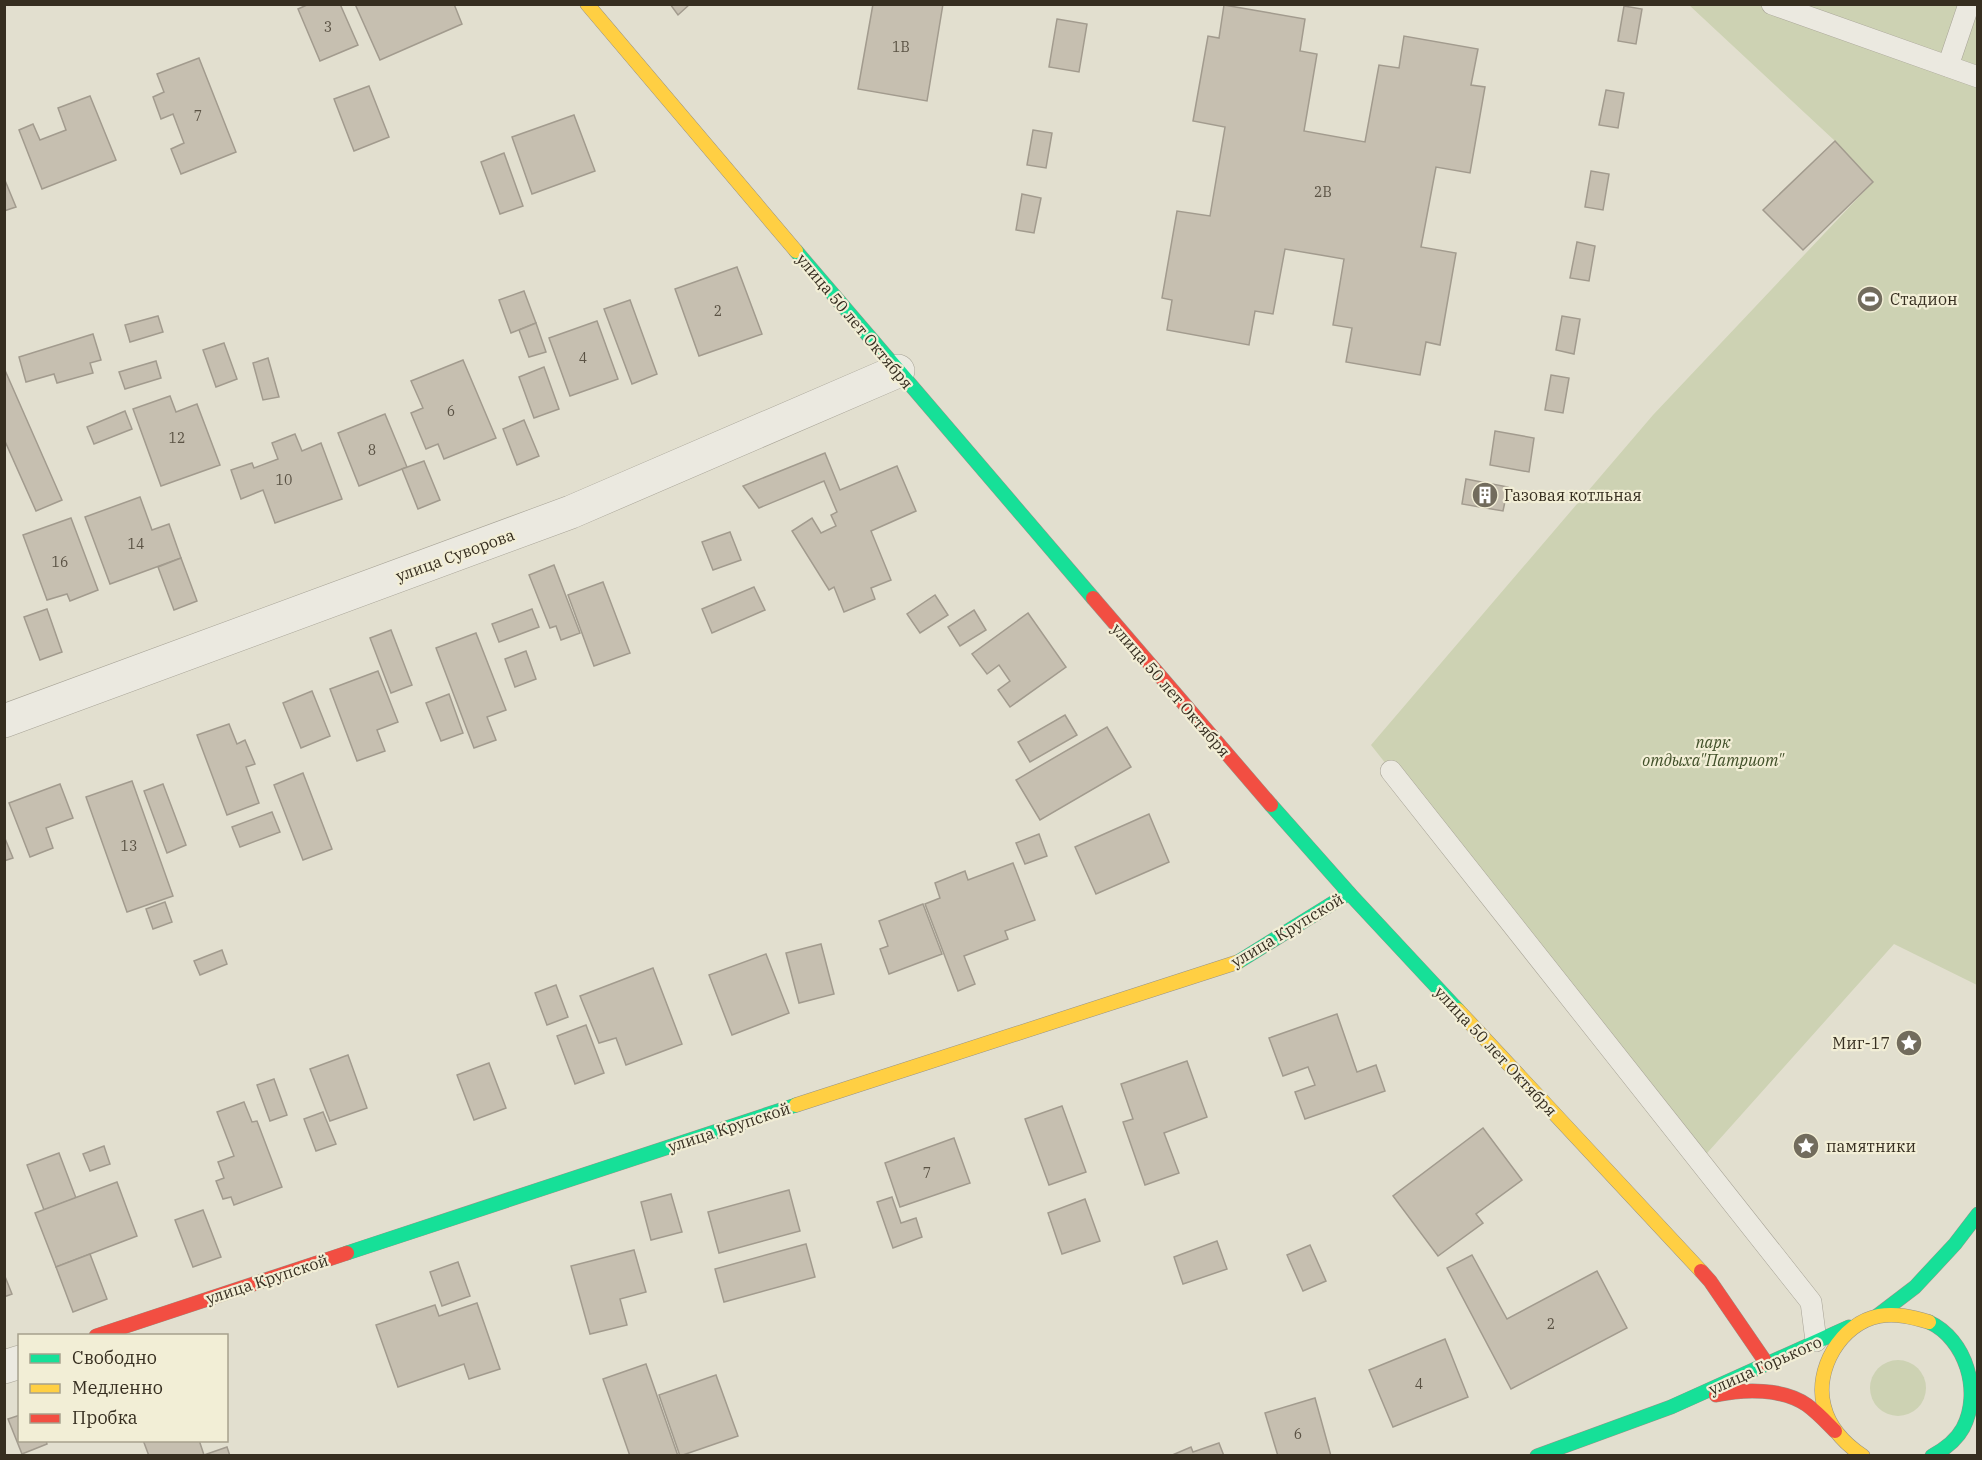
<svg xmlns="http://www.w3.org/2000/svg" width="1982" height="1460" font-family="'IBM Plex Serif',serif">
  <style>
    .green { fill: #cdd2b3 }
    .building { fill: #c6bfb0; stroke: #a29b8e; stroke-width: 1.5 }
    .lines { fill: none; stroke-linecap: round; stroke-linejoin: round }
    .lane-casing { stroke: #a8a497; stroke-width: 22 }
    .street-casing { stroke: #a8a497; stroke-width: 34 }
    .fast-casing { stroke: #979388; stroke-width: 15 }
    .slow-casing { stroke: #979388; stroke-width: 15 }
    .jam-casing { stroke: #979388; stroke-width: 15 }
    .lane { stroke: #ebe9e0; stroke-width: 21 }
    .street { stroke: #ebe9e0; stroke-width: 33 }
    .fast { stroke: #16e098; stroke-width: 14 }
    .slow { stroke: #ffcf43; stroke-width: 14 }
    .jam { stroke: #f24e42; stroke-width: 14 }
    .labels { text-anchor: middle; stroke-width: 4.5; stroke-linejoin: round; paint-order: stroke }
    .number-label { font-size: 14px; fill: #5a5244 }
    .poi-label { font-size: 16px; fill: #362e20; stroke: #f2eed6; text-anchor: start }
    .street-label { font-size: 16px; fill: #362e20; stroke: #f2eed6 }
    .park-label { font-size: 16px; font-style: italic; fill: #415029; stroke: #f2eed6 }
  </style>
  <rect width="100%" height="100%" fill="#e2dfcf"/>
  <g class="green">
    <polygon points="1689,5 1977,5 1977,985 1894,944 1700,1161 1371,745 1653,415 1873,182 1835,141"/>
    <circle cx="1898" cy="1388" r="28"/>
  </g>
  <g class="building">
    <polygon points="309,4 340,4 358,45 320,61 298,9"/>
    <polygon points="355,4 454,4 462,24 380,60"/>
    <polygon points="670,4 690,4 678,15"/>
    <polygon points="873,4 943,4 927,101 858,89"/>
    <polygon points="1224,5 1305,19 1300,51 1317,54 1304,131 1365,142 1379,65 1399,68 1404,36 1478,49 1471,85 1485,87 1470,173 1436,167 1421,247 1456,253 1440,345 1426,342 1420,375 1346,362 1352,328 1333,325 1344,259 1285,249 1273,314 1255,311 1249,345 1167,330 1172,300 1162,298 1177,211 1210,216 1225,127 1193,121 1208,36 1219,38"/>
    <polygon points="1624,6 1642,9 1636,44 1618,41"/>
    <polygon points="1057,19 1087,24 1079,72 1049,67"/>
    <polygon points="199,58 236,152 181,174 171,149 184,143 173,114 161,119 153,97 164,92 157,74"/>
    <polygon points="369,86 389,137 354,151 334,99"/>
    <polygon points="1606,90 1624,93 1618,128 1599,125"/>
    <polygon points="90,96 116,160 42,189 19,130 33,124 40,140 66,130 58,108"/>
    <polygon points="574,115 595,171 532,194 512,137"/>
    <polygon points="1033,130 1052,133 1046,168 1027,165"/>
    <polygon points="1835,141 1873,182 1803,250 1763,210"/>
    <polygon points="504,153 523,206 500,214 481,162"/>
    <polygon points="1591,171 1609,174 1603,210 1585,207"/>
    <polygon points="4,178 16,207 4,211"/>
    <polygon points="1022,194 1041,198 1034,233 1016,230"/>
    <polygon points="1577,242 1595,246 1589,281 1570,278"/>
    <polygon points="737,267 762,334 699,356 675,289"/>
    <polygon points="524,291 536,323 511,333 499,300"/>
    <polygon points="630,300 657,374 632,384 604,309"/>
    <polygon points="158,316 163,332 130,342 125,325"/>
    <polygon points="1562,316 1580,319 1574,354 1556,350"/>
    <polygon points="597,321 618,379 570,396 549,338"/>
    <polygon points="536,323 546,352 529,357 519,330"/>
    <polygon points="93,334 101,360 90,363 93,373 57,383 54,374 26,382 19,357"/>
    <polygon points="224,343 237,379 216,387 203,350"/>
    <polygon points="268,358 279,397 263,400 253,363"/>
    <polygon points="463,360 496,438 444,459 438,444 426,449 411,413 423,408 411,381"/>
    <polygon points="156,361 161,378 125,389 119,372"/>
    <polygon points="544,367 559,409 534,418 519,377"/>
    <polygon points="4,368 62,500 36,511 4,439"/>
    <polygon points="1551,375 1569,378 1563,413 1545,410"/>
    <polygon points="170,396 176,412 197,404 220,465 161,486 133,409"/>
    <polygon points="125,411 132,429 94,444 87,427"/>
    <polygon points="385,414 407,467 359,486 338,433"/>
    <polygon points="524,420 539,456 517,465 503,429"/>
    <polygon points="1495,431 1534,438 1529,472 1490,465"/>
    <polygon points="295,434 302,451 321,443 342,499 275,523 263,490 241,499 231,470 252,463 254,468 278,459 272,443"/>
    <polygon points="825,453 840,490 897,466 916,511 871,531 891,580 871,588 875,599 844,612 834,587 829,590 792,531 812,518 821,533 836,526 831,515 837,512 824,481 759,508 743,486"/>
    <polygon points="424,461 440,500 418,509 402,469"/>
    <polygon points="1466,479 1508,487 1503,511 1462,504"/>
    <polygon points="140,497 152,530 169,524 181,558 110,584 85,517"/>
    <polygon points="71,518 98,590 70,601 67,594 47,600 23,535"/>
    <polygon points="730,532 741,560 713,570 702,542"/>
    <polygon points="181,558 197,601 174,610 158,567"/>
    <polygon points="554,565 580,633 561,640 556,626 550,628 529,575"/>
    <polygon points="603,582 630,653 594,666 568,595"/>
    <polygon points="754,587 765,610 712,633 702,609"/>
    <polygon points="935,595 948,615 920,633 907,614"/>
    <polygon points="47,609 62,652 40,660 24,617"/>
    <polygon points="532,609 539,627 499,642 492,624"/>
    <polygon points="974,610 986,630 960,646 948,627"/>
    <polygon points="1028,613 1066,667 1010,707 998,690 1010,681 999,665 987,674 972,654"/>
    <polygon points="391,630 412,685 391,693 370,638"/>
    <polygon points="476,633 506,710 487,717 496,740 474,748 436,648"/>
    <polygon points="526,651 536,679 515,687 505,659"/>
    <polygon points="378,671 398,722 377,730 385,751 357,761 330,689"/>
    <polygon points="312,691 330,736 301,748 283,703"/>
    <polygon points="449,694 463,733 441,741 426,703"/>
    <polygon points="1065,715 1077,735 1030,762 1018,742"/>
    <polygon points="229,724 237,744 245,740 255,764 246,767 259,803 227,815 197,735"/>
    <polygon points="1107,727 1131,767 1040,820 1016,780"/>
    <polygon points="303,773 332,849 303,860 274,785"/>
    <polygon points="132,781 173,896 127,912 86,797"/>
    <polygon points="60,784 73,818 46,828 53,848 30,857 9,803"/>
    <polygon points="163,784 186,845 167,853 144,791"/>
    <polygon points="272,812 280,832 240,847 232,827"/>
    <polygon points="1149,814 1169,862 1096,894 1075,847"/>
    <polygon points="1039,834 1047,856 1025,864 1016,843"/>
    <polygon points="4,836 13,858 4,861"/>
    <polygon points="1013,863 1035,920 1005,931 1008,939 964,956 975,984 958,991 925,904 940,898 935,883 965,871 968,880"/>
    <polygon points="165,902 172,922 153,929 146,909"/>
    <polygon points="923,904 942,954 889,974 880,949 888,946 879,921"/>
    <polygon points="821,944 834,994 799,1003 786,953"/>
    <polygon points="222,950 227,964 200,975 194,961"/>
    <polygon points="766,954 789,1013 732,1035 709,975"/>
    <polygon points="653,968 682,1044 626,1065 616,1038 599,1043 580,996"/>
    <polygon points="556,985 568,1017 547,1025 535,993"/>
    <polygon points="1337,1014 1357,1072 1376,1065 1385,1091 1305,1119 1295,1092 1315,1085 1308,1067 1283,1076 1269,1038"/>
    <polygon points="586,1025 604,1073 575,1084 557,1036"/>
    <polygon points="348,1055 367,1108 330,1121 310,1069"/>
    <polygon points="1187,1061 1207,1117 1164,1133 1179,1173 1145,1185 1123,1122 1133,1119 1121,1084"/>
    <polygon points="489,1063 506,1108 474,1120 457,1075"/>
    <polygon points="274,1079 287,1115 270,1121 257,1085"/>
    <polygon points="244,1102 252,1122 257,1121 282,1187 234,1205 231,1197 223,1199 216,1181 224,1178 218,1162 234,1156 217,1112"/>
    <polygon points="1062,1106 1086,1172 1049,1185 1025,1119"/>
    <polygon points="323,1112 336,1144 316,1151 304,1119"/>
    <polygon points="1483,1128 1522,1180 1476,1214 1483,1223 1438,1256 1393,1196"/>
    <polygon points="954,1138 970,1183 900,1207 885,1163"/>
    <polygon points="104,1146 110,1164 90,1171 83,1154"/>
    <polygon points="59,1153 76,1198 44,1210 27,1165"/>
    <polygon points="117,1182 137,1236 56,1267 35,1213"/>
    <polygon points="789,1190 800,1231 719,1253 708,1212"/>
    <polygon points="671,1194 682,1232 651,1240 641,1202"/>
    <polygon points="892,1197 901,1223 916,1218 922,1237 893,1248 877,1202"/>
    <polygon points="1085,1199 1100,1241 1062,1254 1048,1213"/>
    <polygon points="203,1210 221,1257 193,1267 175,1220"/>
    <polygon points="1217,1241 1227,1269 1183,1284 1174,1257"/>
    <polygon points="806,1244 815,1277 724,1302 715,1269"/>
    <polygon points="1310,1245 1326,1281 1303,1291 1287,1255"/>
    <polygon points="634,1250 646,1292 620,1299 627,1325 590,1334 571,1266"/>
    <polygon points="90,1254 107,1299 73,1312 56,1267"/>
    <polygon points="1472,1255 1507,1319 1597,1271 1627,1328 1511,1389 1447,1268"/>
    <polygon points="458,1262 470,1296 442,1306 430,1272"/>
    <polygon points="4,1274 12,1294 4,1297"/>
    <polygon points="477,1303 500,1369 469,1379 464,1364 398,1387 376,1325 435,1305 439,1316"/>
    <polygon points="1445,1339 1468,1397 1393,1427 1369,1370"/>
    <polygon points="646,1364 678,1456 630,1456 603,1379"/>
    <polygon points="716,1375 738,1436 680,1456 659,1395"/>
    <polygon points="1315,1398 1331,1456 1278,1456 1265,1413"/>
    <polygon points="20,1415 20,1440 46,1440 47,1444 22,1454 8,1419"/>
    <polygon points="143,1440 199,1440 204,1455 227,1447 230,1456 149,1456"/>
    <polygon points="1219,1443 1224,1456 1170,1456 1191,1447 1193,1452"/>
  </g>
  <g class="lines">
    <defs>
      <g id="lane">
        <polyline points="1772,4 1978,77"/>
        <polyline points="1948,66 1969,4"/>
        <polyline points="1391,771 1811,1302 1816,1341"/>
      </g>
      <g id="street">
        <polyline points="4,721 571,512 898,371"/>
        <polyline points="4,1367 20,1362"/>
      </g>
      <g id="fast">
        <polyline points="796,251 1093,598"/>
        <polyline points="1271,805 1349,893 1458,1010"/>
        <polyline points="1238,962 1349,893"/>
        <polyline points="347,1253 796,1105"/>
        <polyline points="1877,1316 1915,1287 1955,1244 1978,1214"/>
        <path d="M1929 1322C1966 1339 1982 1392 1963 1428 1956 1441 1945 1449 1932 1456"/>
        <polyline points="1537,1456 1671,1407 1849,1327"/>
      </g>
      <g id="slow">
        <polyline points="587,4 796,251"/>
        <polyline points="1458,1010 1701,1271"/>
        <polyline points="796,1105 1238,962"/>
        <path d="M1863 1456C1845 1444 1829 1427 1824 1406 1814 1370 1841 1323 1879 1316 1896 1313 1912 1317 1929 1322"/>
      </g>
      <g id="jam">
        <polyline points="1093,598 1271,805"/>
        <polyline points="1701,1271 1710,1281 1767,1364"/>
        <polyline points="96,1336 347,1253"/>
        <path d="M1716 1395C1744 1389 1783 1388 1807 1405 1818 1413 1826 1422 1835 1431"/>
      </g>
    </defs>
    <use href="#lane" class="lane-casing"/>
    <use href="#street" class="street-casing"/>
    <use href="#fast" class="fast-casing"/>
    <use href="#slow" class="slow-casing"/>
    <use href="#jam" class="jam-casing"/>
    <use href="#lane" class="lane"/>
    <use href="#street" class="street"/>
    <use href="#fast" class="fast"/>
    <use href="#slow" class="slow"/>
    <use href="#jam" class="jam"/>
  </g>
  <defs>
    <symbol id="stadium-disc" viewBox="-11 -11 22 22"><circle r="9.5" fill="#726c5d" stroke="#f2eed6"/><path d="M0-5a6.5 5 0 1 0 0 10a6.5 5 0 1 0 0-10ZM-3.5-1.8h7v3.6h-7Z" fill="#fff"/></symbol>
    <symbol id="building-disc" viewBox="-11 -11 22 22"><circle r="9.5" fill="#726c5d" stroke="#f2eed6"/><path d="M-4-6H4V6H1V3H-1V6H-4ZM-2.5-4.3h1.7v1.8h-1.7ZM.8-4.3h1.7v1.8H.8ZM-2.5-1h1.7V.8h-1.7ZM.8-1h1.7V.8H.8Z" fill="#fff"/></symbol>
    <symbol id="sight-disc" viewBox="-11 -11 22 22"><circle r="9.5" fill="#726c5d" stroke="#f2eed6"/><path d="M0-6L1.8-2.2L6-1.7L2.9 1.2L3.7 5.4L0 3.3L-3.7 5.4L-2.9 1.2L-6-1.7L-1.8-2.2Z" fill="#fff"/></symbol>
  </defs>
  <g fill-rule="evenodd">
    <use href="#stadium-disc" x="1855" y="284" width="30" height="30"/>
    <use href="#building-disc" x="1470" y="480" width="30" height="30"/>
    <use href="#sight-disc" x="1894" y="1028" width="30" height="30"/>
    <use href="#sight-disc" x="1791" y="1131" width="30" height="30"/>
  </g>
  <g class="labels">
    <g class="number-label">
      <text x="328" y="32">3</text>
      <text x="901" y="52">1В</text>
      <text x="198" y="121">7</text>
      <text x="1323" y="197">2В</text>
      <text x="718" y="316">2</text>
      <text x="583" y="363">4</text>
      <text x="451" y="416">6</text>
      <text x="177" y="443">12</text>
      <text x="372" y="455">8</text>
      <text x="284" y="485">10</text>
      <text x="136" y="549">14</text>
      <text x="60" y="567">16</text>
      <text x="129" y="851">13</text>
      <text x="927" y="1178">7</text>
      <text x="1551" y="1329">2</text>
      <text x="1419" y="1389">4</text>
      <text x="1298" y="1439">6</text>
    </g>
    <g class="poi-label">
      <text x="1890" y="305">Стадион</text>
      <text x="1504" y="501">Газовая котльная</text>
      <text x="1890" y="1049" text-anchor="end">Миг-17</text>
      <text x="1826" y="1152">памятники</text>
    </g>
    <g class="street-label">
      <text transform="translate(855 321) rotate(50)" y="6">улица 50 лет Октября</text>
      <text transform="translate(455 555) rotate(-20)" y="6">улица Суворова</text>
      <text transform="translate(1171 690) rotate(49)" y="6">улица 50 лет Октября</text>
      <text transform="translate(1287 930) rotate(-31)" y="6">улица Крупской</text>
      <text transform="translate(1496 1051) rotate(47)" y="6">улица 50 лет Октября</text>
      <text transform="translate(729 1127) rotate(-18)" y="6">улица Крупской</text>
      <text transform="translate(267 1279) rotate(-18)" y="6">улица Крупской</text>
      <text transform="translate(1765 1365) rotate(-24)" y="6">улица Горького</text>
    </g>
    <g class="park-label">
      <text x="1713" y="748">парк<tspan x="1713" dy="18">отдыха"Патриот"</tspan></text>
    </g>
  </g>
  <rect width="1982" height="1460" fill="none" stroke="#362e20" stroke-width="12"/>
  <rect x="18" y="1334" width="210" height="108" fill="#f2eed6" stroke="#a7a18d" stroke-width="1.5"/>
  <rect x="30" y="1354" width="30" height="9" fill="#16e098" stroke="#a7a18d" stroke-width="1.5"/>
  <text x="72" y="1364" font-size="18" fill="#362e20">Свободно</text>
  <rect x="30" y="1384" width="30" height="9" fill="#ffcf43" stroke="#a7a18d" stroke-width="1.5"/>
  <text x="72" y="1394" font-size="18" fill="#362e20">Медленно</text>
  <rect x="30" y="1414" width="30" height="9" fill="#f24e42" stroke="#a7a18d" stroke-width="1.5"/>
  <text x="72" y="1424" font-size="18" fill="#362e20">Пробка</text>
</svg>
